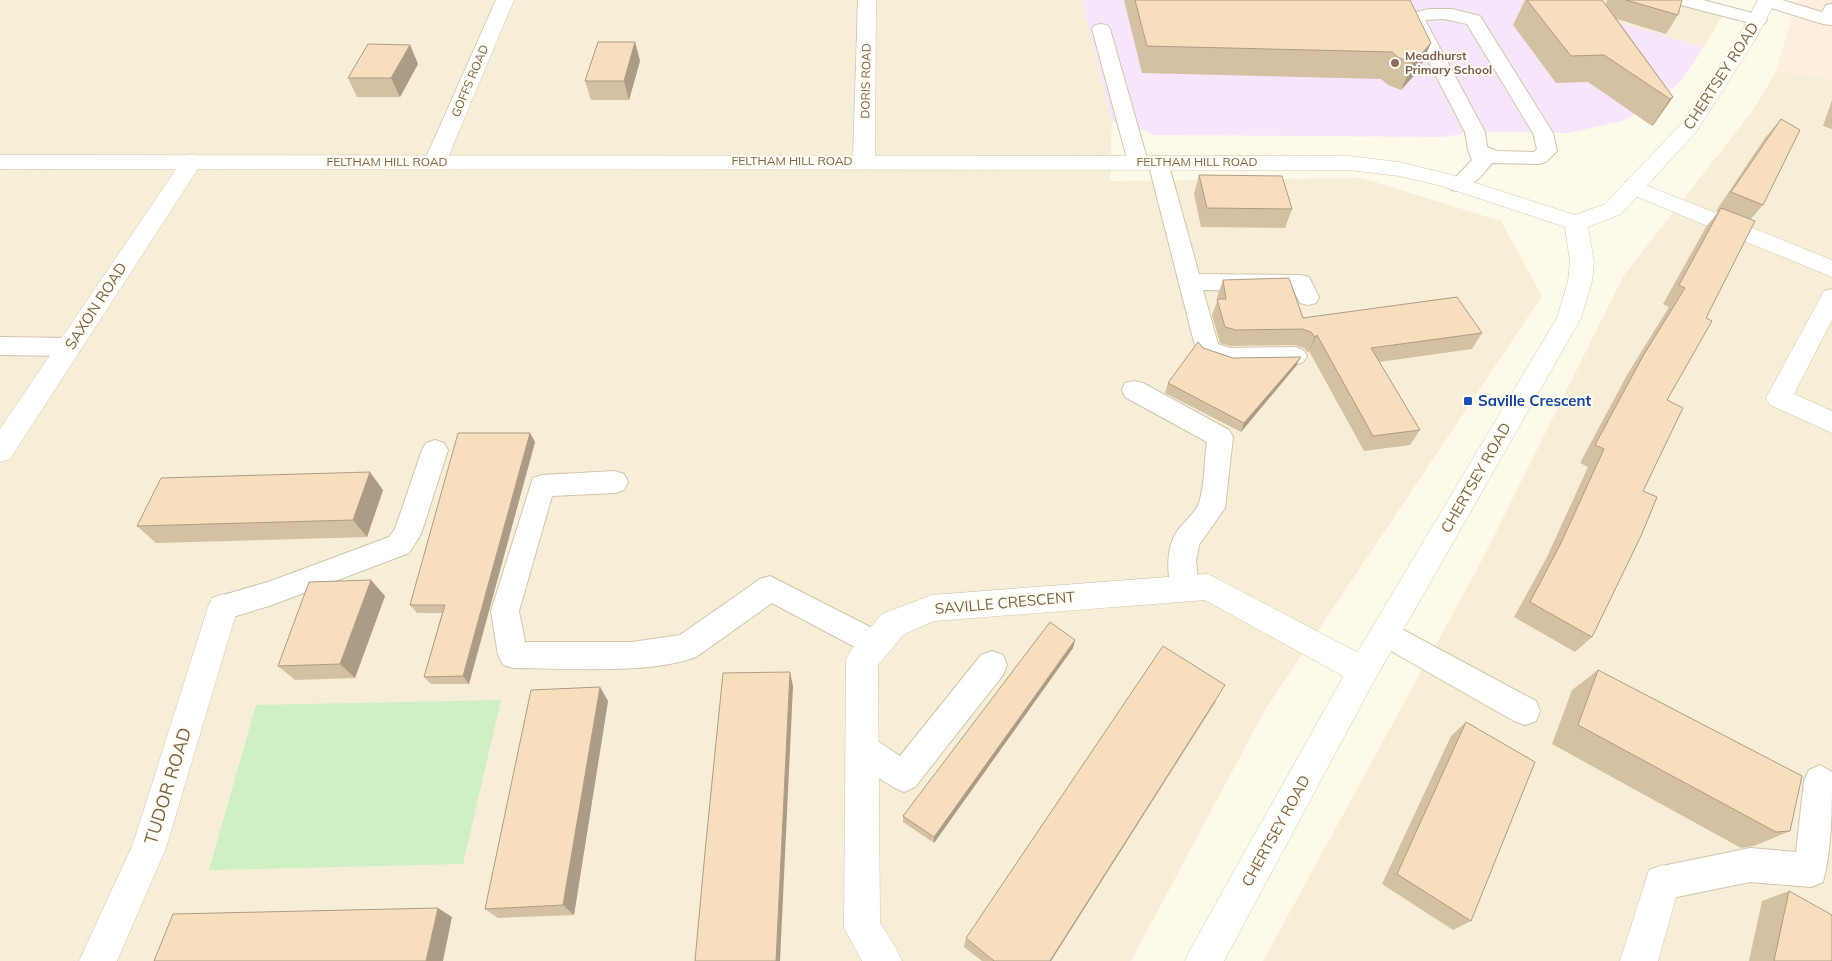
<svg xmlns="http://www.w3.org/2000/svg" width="1832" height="961" font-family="Mulish,sans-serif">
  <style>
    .residential { fill: #f7eed7 }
    .commercial { fill: #ffeddd }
    .education { fill: #f7e6fb }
    .green { fill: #cfefc5 }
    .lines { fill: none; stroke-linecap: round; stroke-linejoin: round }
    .lane-casing { stroke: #d3c4ad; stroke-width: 2 }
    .street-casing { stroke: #d3c4ad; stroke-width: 1 }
    .secondary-casing { stroke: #d7c6aa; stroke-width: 1 }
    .lane { fill: #fff; fill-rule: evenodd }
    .street { fill: #fff; fill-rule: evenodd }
    .secondary { fill: #fff; fill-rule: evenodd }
    .wall { fill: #d4c0a3 }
    .shaded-wall { fill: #ad9c85 }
    .building { fill: #f7dfbe; stroke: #ad9c85 }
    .education-dot { fill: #8d6e63; stroke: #fffcf2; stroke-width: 2 }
    .transit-dot { fill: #1a4fb4; stroke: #fffcf2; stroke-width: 2 }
    .labels { text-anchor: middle; stroke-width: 4; stroke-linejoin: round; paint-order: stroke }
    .far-education-label { font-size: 12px; font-weight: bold; fill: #785e54; stroke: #fffcf2; text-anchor: start }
    .far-street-label { font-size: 12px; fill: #7d6549; stroke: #fffcf2 }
    .street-label { font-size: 15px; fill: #7d6549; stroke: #fffcf2 }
    .transit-label { font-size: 15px; font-weight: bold; fill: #164399; stroke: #fffcf2; text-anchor: start }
    .near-street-label { font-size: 18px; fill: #7d6549; stroke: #fffcf2 }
  </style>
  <rect width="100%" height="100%" fill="#fefaea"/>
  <g class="residential">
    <polygon points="0,0 1082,0 1112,122 1110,181 1362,178 1501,221 1542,296 1265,710 1131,961 0,961"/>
    <polygon points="1540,0 1704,0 1728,6 1704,47"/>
    <polygon points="1776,71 1832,79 1832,961 1263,961 1482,560 1624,275 1754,109"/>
  </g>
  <polygon class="commercial" points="1797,0 1832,0 1832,79 1776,71"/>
  <polygon class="education" points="1082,0 1540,0 1704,47 1682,80 1653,105 1622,121 1568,133 1475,132 1443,137 1154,135 1127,122 1112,122"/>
  <polygon class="green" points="501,700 463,864 209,870 256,705"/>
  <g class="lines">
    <defs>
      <g id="lane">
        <polygon points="1674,0 1703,0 1764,16 1767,20 1764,24 1758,25 1677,4"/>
        <polygon points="1759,0 1782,0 1822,12 1826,5 1832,4 1832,25 1823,24 1761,5"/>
        <path d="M1429 9H1452L1480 16 1553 133 1557 151 1546 162 1539 164 1492 163C1483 175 1467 194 1451 190L1448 185 1472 160 1468 150 1465 132 1406 18 1409 14ZM1444 19 1467 24 1533 133 1537 149 1534 152 1497 151 1487 147 1485 132 1425 20Z"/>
        <polygon points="1101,24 1107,25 1110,29 1148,162 1151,158 1158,156 1165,158 1168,162 1199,274 1301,275 1309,277 1319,297 1316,303 1308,305 1300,303 1294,291 1203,290 1218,344 1230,348 1295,347 1303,350 1307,356 1303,362 1295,365 1229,366 1200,356 1196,350 1148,162 1145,166 1138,168 1131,166 1128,162 1092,29 1095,25"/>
        <polygon points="0,337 70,338 78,341 82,347 78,353 70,356 0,355"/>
        <path d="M1134 381 1143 383 1229 430 1233 437 1225 508 1199 545 1196 561 1199 588 1195 597 1185 600 1175 597C1166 578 1165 548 1178 530 1184 522 1196 512 1199 503 1205 484 1204 461 1207 442L1125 397 1122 390 1125 383Z"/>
        <polygon points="435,440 444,443 448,450 421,534 409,553 272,605 223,620 213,616 209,607 213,598 271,581 389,537 395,529 422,450 426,443"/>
        <path d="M615 471 624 474 628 482 624 490 615 493 552 496 519 611 525 642H632L680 635 760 579 770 576 886 635 891 644 886 653 876 657 866 653 772 603 696 657C648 675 565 668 513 668L503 665 498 655 491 611 533 478 542 475Z"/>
        <polygon points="1385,620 1536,701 1540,711 1536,721 1525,725 1514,721 1375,642 1370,633 1375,624"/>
        <polygon points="992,651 1003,655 1007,665 1003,675 915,787 904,792 893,787 851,760 846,749 851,738 862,734 873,738 900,756 981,655"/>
        <path d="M1820 765 1832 772C1832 807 1832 849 1823 882L1811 887 1750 882 1662 900 1650 895 1645 883 1650 871 1662 866 1750 848 1796 852 1804 781 1809 770Z"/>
      </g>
      <g id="street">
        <polygon points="496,0 514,0 446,162 442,167 435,169 428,167 424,162"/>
        <polygon points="858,0 876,0 875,161 871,166 864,168 857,166 853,161"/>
        <polygon points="192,154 199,156 203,161 10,459 0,462 0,429 185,156"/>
        <polygon points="1633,180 1832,260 1832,277 1625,192 1622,187 1625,182"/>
        <polygon points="1832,289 1832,320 1794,394 1832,411 1832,433 1770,405 1766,398 1824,291"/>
        <polygon points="1208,574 1374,661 1379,671 1374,681 1363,685 1352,681 1205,600 934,621 904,634 878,665 880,923 896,948 902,961 862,961 844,928 846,660 851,650 882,614 932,595"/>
        <polygon points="223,594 234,598 238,607 166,848 117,961 79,961 133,844 208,607 212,598"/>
        <polygon points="1662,865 1675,870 1680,883 1658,961 1620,961 1649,870"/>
      </g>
      <polygon id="secondary" points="1758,0 1776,0 1756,38 1696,132 1621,214 1588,227 1594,262 1592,281 1581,318 1374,681 1224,961 1185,961 1191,948 1352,661 1557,318 1568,281 1570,262 1565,227 1442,186 1399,176 1349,170 0,169 0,155 1349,156 1399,162 1448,174 1575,215 1605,204 1681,124 1738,38"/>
    </defs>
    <use href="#lane" class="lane-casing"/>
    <use href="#street" class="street-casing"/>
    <use href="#secondary" class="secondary-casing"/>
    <use href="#lane" class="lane"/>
    <use href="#street" class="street"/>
    <use href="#secondary" class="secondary"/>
  </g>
  <g class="wall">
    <polygon points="1124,0 1410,0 1419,70 1401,90 1388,85 1381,79 1142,73"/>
    <polygon points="1525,0 1602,0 1606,4 1607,0 1682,0 1678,15 1666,34 1617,19 1673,97 1654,124 1652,126 1588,82 1556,83 1513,25"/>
    <polygon points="635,42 640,61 629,100 591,100 585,81"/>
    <polygon points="410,45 418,64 400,97 357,97 348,78"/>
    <polygon points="1832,100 1832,129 1823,126"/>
    <polygon points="1781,119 1763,205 1750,220 1706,318 1667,400 1643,491 1592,637 1575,652 1514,617 1546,559 1588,467 1580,463 1627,375 1669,307 1663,304 1706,227 1718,212 1716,211 1765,138"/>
    <polygon points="1199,175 1292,209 1285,228 1201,227 1194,194"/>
    <polygon points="1223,280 1303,318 1482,333 1472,349 1379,362 1420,430 1410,445 1364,451 1309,351 1308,353 1304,348 1295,345 1230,346 1220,343 1212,315 1218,299 1217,297"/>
    <polygon points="1203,348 1233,358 1296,366 1241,432 1165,393 1168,383"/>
    <polygon points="530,433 535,442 469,684 431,684 424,677 442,613 417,613 410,605"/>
    <polygon points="383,490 367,537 156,543 137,526"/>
    <polygon points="385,596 355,678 295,680 278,666"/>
    <polygon points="1075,640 1073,648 934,843 903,822 903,816"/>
    <polygon points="1598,670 1790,831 1754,846 1741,848 1552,744 1572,690"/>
    <polygon points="1217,700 1051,961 982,961 964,947 966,938"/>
    <polygon points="608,701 574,915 498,918 485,909"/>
    <polygon points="1466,722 1471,921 1453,930 1382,884 1451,736"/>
    <polygon points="1789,891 1832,961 1749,961 1762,901"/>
  </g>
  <g class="shaded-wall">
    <polygon points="635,42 640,61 629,100 624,81"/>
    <polygon points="1431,43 1419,70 1401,90 1413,63"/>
    <polygon points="410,45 418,64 400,97 391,78"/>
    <polygon points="1673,97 1654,124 1652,126 1670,99"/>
    <polygon points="1317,335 1308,353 1315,337"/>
    <polygon points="1301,357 1296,366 1241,432 1244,423"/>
    <polygon points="530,433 535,442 469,684 463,676"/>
    <polygon points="370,472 383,490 367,537 353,520"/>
    <polygon points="371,580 385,596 355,678 340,664"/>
    <polygon points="1075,640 1073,648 934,843 934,837"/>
    <polygon points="790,672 793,686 780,961 776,961"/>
    <polygon points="1225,685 1051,961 1050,961"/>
    <polygon points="600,687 608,701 574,915 563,905"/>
    <polygon points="438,908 452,917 443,961 426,961"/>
  </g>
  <g class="building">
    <polygon points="1135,0 1410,0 1431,43 1413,63 1399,58 1392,52 1147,46"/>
    <polygon points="1527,0 1602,0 1673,97 1670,99 1604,55 1571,56"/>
    <polygon points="1626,0 1682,0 1678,15"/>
    <polygon points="598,42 635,42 624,81 585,81"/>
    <polygon points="368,44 410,45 391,78 348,78"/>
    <polygon points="1781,119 1800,130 1763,205 1731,192"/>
    <polygon points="1199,175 1282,176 1292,209 1207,208"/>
    <polygon points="1721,208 1755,221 1706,318 1712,321 1667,400 1683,408 1643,491 1657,497 1641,536 1592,637 1530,602 1561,543 1604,449 1595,445 1643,356 1685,288 1679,285"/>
    <polygon points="1289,278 1303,318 1457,297 1482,333 1371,348 1420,430 1373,436 1317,335 1315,337 1311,332 1302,329 1236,330 1225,327 1217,299 1226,299 1223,280"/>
    <polygon points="1198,342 1203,348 1233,358 1301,357 1244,423 1168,383"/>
    <polygon points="458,433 530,433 463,676 424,677 445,605 410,605"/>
    <polygon points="370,472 353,520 137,526 161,478"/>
    <polygon points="371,580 340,664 278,666 309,582"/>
    <polygon points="1050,622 1075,640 934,837 903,816"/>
    <polygon points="1163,646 1225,685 1050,961 994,961 966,938"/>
    <polygon points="1598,670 1802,776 1790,831 1776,832 1578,725"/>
    <polygon points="790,672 776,961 695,961 705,852 723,673"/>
    <polygon points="600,687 563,905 485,909 531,690"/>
    <polygon points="1466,722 1535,762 1471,921 1397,874"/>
    <polygon points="1789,891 1832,915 1832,961 1774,961"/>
    <polygon points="438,908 426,961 154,961 173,914"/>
  </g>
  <circle class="education-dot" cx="1395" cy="63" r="5"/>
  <rect class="transit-dot" x="1463" y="396" width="10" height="10" rx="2.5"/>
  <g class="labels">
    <g class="far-education-label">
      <text x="1405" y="60">Meadhurst<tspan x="1405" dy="14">Primary School</tspan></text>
    </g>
    <g class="far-street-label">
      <text transform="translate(470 81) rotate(-67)" y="4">GOFFS ROAD</text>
      <text transform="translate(866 81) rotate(-89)" y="4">DORIS ROAD</text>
      <text x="792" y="165">FELTHAM HILL ROAD</text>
      <text x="387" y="166">FELTHAM HILL ROAD</text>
      <text x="1197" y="166">FELTHAM HILL ROAD</text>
    </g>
    <g class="street-label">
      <text transform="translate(1721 76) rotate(-57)" y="5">CHERTSEY ROAD</text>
      <text transform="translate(96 306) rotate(-57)" y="5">SAXON ROAD</text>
      <text transform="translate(1476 478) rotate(-60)" y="5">CHERTSEY ROAD</text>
      <text transform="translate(1005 603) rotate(-5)" y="5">SAVILLE CRESCENT</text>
      <text transform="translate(1276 831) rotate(-61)" y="5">CHERTSEY ROAD</text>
    </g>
    <g class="transit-label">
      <text x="1478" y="406">Saville Crescent</text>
    </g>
    <g class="near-street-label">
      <text transform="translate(168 786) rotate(-73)" y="6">TUDOR ROAD</text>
    </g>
  </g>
</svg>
